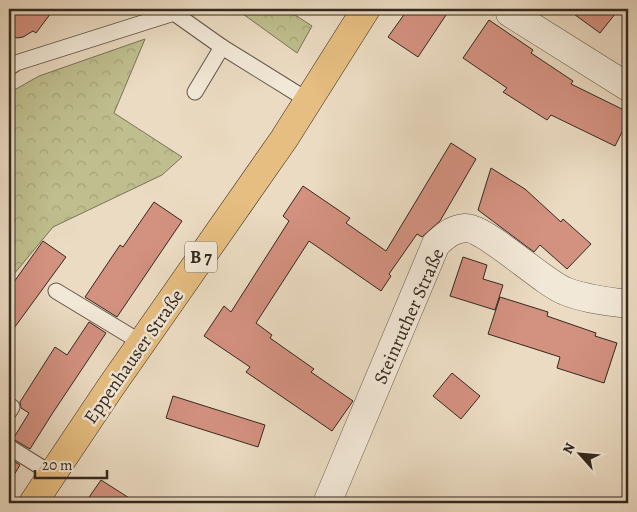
<svg xmlns="http://www.w3.org/2000/svg" width="637" height="512" font-family="Alegreya,serif">
  <style>
    .forest { fill: url(#forest-crowns); stroke: #7a7356 }
    .building { fill: #d39180; stroke: #34281f }
    .lines { fill: none; stroke-linecap: round; stroke-linejoin: round }
    .service-casing { stroke: #625548; stroke-width: 17 }
    .minor-casing { stroke: #625548; stroke-width: 29 }
    .primary-casing { stroke: #34281f; stroke-width: 29 }
    .service { stroke: #f2e8d7; stroke-width: 15 }
    .minor { stroke: #f2e8d7; stroke-width: 28 }
    .primary { stroke: #e6be81; stroke-width: 28 }
    .labels { text-anchor: middle; stroke-width: 5; stroke-linejoin: round; paint-order: stroke }
    .shield { fill: #f2e8d7; stroke: #6d6256; stroke-width: 1 }
    .shield-label { font-size: 18px; font-weight: bold; fill: #34281f }
    .street-label { font-size: 19px; fill: #34281f; stroke: #f2e8d7 }
  </style>
  <defs>
    <pattern id="forest-crowns" width="20" height="18" patternUnits="userSpaceOnUse" patternTransform="scale(1.25)"><rect width="20" height="18" fill="#bfbe8e"/><path d="M2 6a3 3 0 1 1 6 0M12 15a3 3 0 1 1 6 0" fill="none" stroke="#a5a37a"/></pattern>
  </defs>
  <rect width="100%" height="100%" fill="#ebdbc2"/>
  <filter id="stains"><feTurbulence type="fractalNoise" baseFrequency=".004" numOctaves="4"/><feColorMatrix values="0 0 0 0 .2 0 0 0 0 .09 0 0 0 0 .02 0 0 0 .5 -.17"/></filter>
  <radialGradient id="worn" r=".72"><stop offset=".6" stop-color="#630" stop-opacity="0"/><stop offset="1" stop-color="#630" stop-opacity=".3"/></radialGradient>
  <g class="forest">
    <polygon points="236,9 286,9 312,26 297,53"/>
    <polygon points="145,39 114,113 182,157 162,175 53,227 9,280 9,93 39,76"/>
  </g>
  <g class="building">
    <polygon points="9,9 54,9 36,33 33,31 23,37 17,38 9,33"/>
    <polygon points="408,9 450,9 418,57 388,37"/>
    <polygon points="567,9 619,9 600,33"/>
    <polygon points="489,20 533,50 531,53 573,81 571,84 628,112 628,120 615,146 551,115 547,120 503,92 507,88 463,58"/>
    <polygon points="451,143 476,159 440,221 422,237 417,234 389,274 391,276 381,291 309,241 256,323 272,335 270,338 314,369 311,372 353,401 332,431 246,372 250,367 204,336 224,306 231,312 289,221 283,216 303,186 350,218 346,223 386,251"/>
    <polygon points="491,168 525,189 561,222 563,219 591,244 567,269 540,245 534,252 478,210"/>
    <polygon points="154,202 182,221 117,317 85,297 120,245 123,247"/>
    <polygon points="43,241 66,257 9,335 9,289"/>
    <polygon points="463,257 487,265 483,279 503,285 495,310 450,296"/>
    <polygon points="500,297 548,312 547,316 596,333 595,336 617,343 604,383 557,368 560,357 488,334"/>
    <polygon points="89,322 106,333 52,414 30,449 13,439 29,413 21,408 20,402 55,347 67,355"/>
    <polygon points="452,373 480,396 461,419 433,396"/>
    <polygon points="173,396 265,425 258,447 166,418"/>
    <polygon points="9,458 20,465 9,483"/>
    <polygon points="101,480 137,503 85,503"/>
  </g>
  <g class="lines">
    <defs>
      <g id="service">
        <polyline points="9,68 16,63 174,13 222,47 309,101"/>
        <polyline points="195,92 222,47"/>
        <polyline points="56,291 142,343"/>
        <polyline points="9,412 12,407"/>
        <polyline points="9,447 52,474"/>
      </g>
      <g id="minor">
        <polyline points="510,13 628,87"/>
        <path d="M327 503 436 244C445 236 452 229 465 228 485 227 542 282 565 291 584 299 607 301 628 304"/>
      </g>
      <polyline id="primary" points="33,503 110,388 284,139 366,9"/>
    </defs>
    <use href="#service" class="service-casing"/>
    <use href="#minor" class="minor-casing"/>
    <use href="#primary" class="primary-casing"/>
    <use href="#service" class="service"/>
    <use href="#minor" class="minor"/>
    <use href="#primary" class="primary"/>
  </g>
  <g class="labels">
    <rect class="shield" x="185" y="241.5" width="32" height="31" rx="4"/>
    <g class="shield-label">
      <text x="201" y="263">B 7</text>
    </g>
    <g class="street-label">
      <text transform="translate(408 316) rotate(-66)" y="7">Steinruther Straße</text>
      <text transform="translate(133 356) rotate(-55)" y="7">Eppenhauser Straße</text>
    </g>
  </g>
  <rect width="637" height="512" fill="none" stroke="#ebdbc2" stroke-width="30"/>
  <rect x="10" y="10" width="617" height="492" fill="none" stroke="#34281f" stroke-width="2.5"/>
  <rect x="15" y="15" width="607" height="482" fill="none" stroke="#34281f"/>
  <g transform="translate(580 454) rotate(297)" stroke="#f2e8d7" stroke-width="4" paint-order="stroke">
  <path d="M0-4L9 19L0 12L-9 19Z" fill="#34281f"/>
  <text y="-8" font-size="14" font-weight="bold" text-anchor="middle" fill="#34281f">N</text>
  </g>
  <path d="M35 470v8h72v-8" fill="none" stroke="#34281f" stroke-width="2.5"/>
  <text x="42" y="470" font-size="15" fill="#34281f" stroke="#f2e8d7" stroke-width="4" paint-order="stroke">20 m</text>
  <rect width="100%" height="100%" filter="url(#stains)"/>
  <rect width="100%" height="100%" fill="url(#worn)"/>
</svg>
